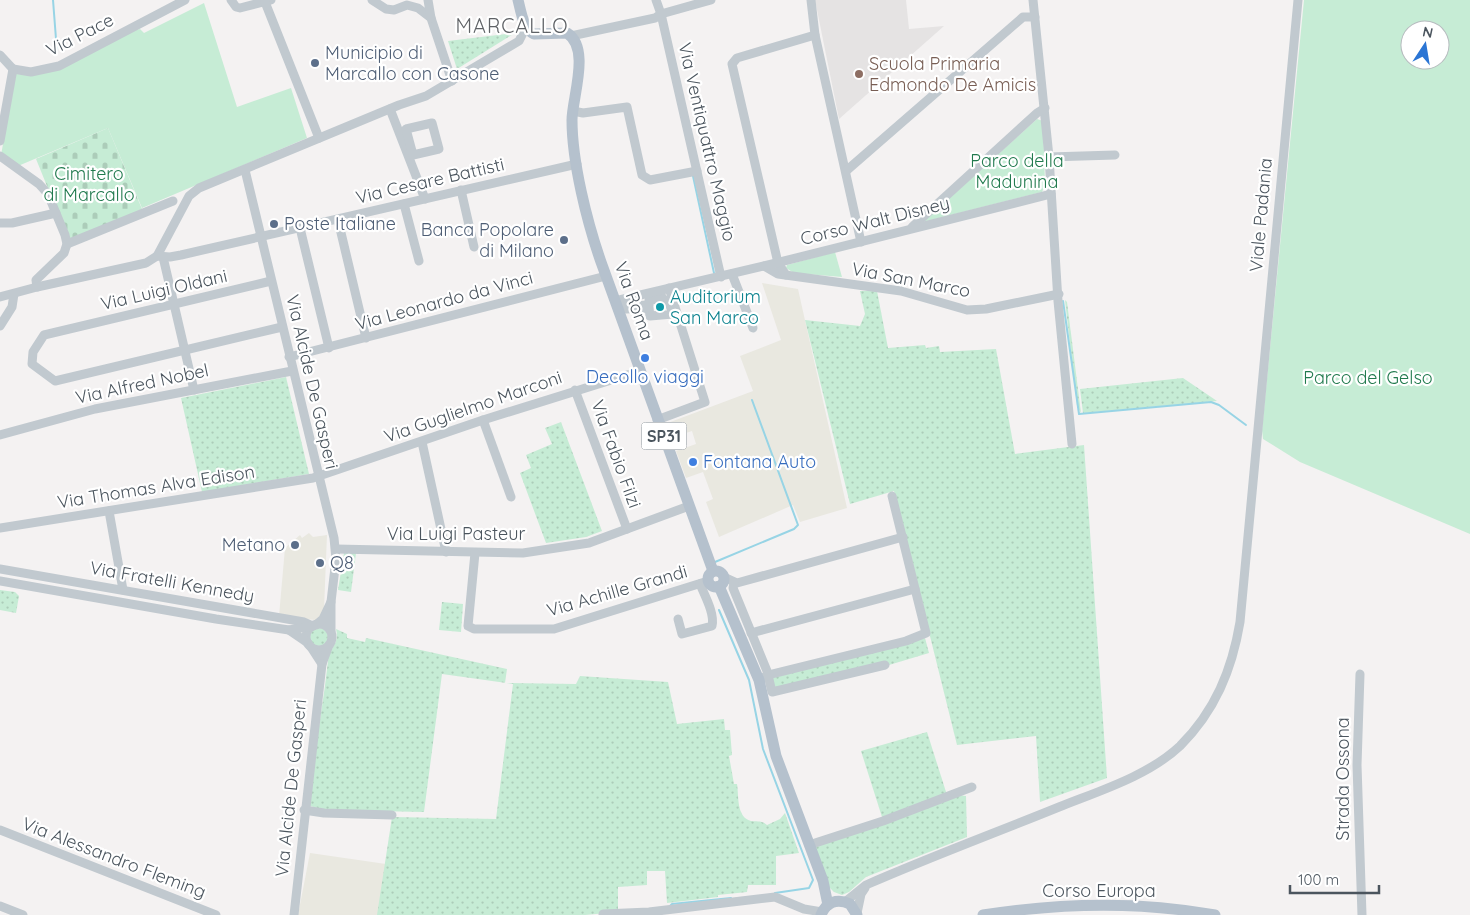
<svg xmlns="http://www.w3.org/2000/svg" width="1470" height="915" font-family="Quicksand,sans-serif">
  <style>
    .commercial { fill: #e9e8e0 }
    .education { fill: #e5e3e3 }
    .grass { fill: url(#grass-dots) }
    .cemetery { fill: url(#cemetery-stones) }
    .park { fill: #c6ecd5; fill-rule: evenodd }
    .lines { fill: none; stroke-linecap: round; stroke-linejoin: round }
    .stream { stroke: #97d4e5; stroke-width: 2 }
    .minor { stroke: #c1c9cf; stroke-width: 9 }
    .major { stroke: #b5c1cd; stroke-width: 11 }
    .service-dot { fill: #5c6f8a; stroke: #fff; stroke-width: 2 }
    .education-dot { fill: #8d6e63; stroke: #fff; stroke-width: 2 }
    .culture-dot { fill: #0f9aa8; stroke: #fff; stroke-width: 2 }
    .shop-dot { fill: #3f7fe0; stroke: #fff; stroke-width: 2 }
    .labels { text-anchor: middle; stroke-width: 4.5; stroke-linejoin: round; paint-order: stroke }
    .shield { fill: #fff; stroke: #81888e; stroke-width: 1 }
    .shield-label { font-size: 16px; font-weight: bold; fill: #4b555e }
    .street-label { font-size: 18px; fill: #4b555e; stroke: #fff }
    .service-label { font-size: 18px; fill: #4e5e75; stroke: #fff; text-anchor: start }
    .education-label { font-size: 18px; fill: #785e54; stroke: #fff; text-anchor: start }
    .park-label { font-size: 18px; fill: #217a4e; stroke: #fff }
    .culture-label { font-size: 18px; fill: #0d838f; stroke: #fff; text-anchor: start }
    .shop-label { font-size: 18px; fill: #366cbe; stroke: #fff }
    .quarter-label { font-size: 20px; letter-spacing: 1px; fill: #5f6266; stroke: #fff }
  </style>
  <defs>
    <pattern id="grass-dots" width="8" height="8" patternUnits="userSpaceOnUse" patternTransform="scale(1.25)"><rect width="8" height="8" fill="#c6ecd5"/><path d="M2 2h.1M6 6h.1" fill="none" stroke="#acccb9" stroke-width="1.8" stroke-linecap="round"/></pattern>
    <pattern id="cemetery-stones" width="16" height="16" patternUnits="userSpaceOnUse" patternTransform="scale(1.25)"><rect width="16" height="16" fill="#c6ecd5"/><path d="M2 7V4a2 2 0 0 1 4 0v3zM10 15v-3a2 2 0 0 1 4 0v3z" fill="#acccb9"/></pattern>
  </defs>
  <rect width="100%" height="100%" fill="#f4f2f2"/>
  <g class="commercial">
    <polygon points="762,283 798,289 847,508 800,522 793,505 719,537 706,502 713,499 703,472 686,478 676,451 696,444 692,431 671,438 665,424 753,391 740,356 781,340"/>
    <polygon points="309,533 313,537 327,535 324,609 318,619 315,620 279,616 285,548 300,535 302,538"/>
    <polygon points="310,853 386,864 378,915 298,915"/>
  </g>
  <polygon class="education" points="815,0 906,0 909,29 944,26 839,119"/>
  <g class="grass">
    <polygon points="515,33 457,69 448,41"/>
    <polygon points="860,291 877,291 888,348 925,345 926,348 939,346 940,352 996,349 1015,454 1084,445 1107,778 1040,802 1036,736 957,745 894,491 850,504 805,320 860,326 865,314"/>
    <polygon points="1065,300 1067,302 1081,413 1077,406"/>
    <polygon points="286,377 309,474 202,492 181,398"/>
    <polygon points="1183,378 1217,401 1083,413 1080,389"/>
    <polygon points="561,422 602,531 586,537 546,543 520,473 531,468 526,455 552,444 545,428"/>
    <polygon points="344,553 356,553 351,592 338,590"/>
    <polygon points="0,590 15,592 19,596 16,613 0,610"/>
    <polygon points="442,602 463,604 461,632 439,630"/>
    <circle cx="319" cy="637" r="9"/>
    <path d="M336 629 347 634V638L365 642 366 638 507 669 505 683 576 684 580 676 668 682 677 724 724 719 725 730H730L732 755 729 756 734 784H737C739 796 736 817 751 821 758 822 761 820 767 825L780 819 785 813 799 853 776 856V885H748L747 892 718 895V897L667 903 665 871H647V885L618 887V912L585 915H377L392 817 496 819 513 684 442 674 424 812 325 810 310 806C312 758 323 709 328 661 329 647 340 645 336 629Z"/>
    <polygon points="925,638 929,653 889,665 775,690 772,678"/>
    <polygon points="927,732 947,795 882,817 861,751"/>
    <polygon points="958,795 966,796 967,837 866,877 849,892 842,895 834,892 828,886 813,846"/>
  </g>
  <polygon class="cemetery" points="108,128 142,209 136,214 69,240 36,159"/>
  <g class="park">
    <path d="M1304 0H1470V534L1300 462 1263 439 1262 430ZM1410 30H1440V60H1410Z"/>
    <polygon points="204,3 237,107 291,88 307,138 142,208 108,128 18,166 1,155 16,74 38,75 136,30 140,29 144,33"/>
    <polygon points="1037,119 1043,121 1045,185 1042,192 923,222"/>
    <polygon points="835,252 842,277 794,273 786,268 787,265"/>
  </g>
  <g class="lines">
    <g class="stream">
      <polyline points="53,0 57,52"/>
      <polyline points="693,176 714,273"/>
      <polyline points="1063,301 1079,414 1211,402 1219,405 1246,425"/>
      <polyline points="715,562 794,529 798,525 752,400"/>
      <polyline points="719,610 749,680 763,749 813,880 809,888 775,893"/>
      <polyline points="669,907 672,904 731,898"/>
    </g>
    <g class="minor">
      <polyline points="231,0 236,7 240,8 271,0"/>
      <polyline points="372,0 386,9 394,10 407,5 418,8 431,18 452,81"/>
      <polyline points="428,0 431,18"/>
      <polyline points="656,0 661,14 721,277"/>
      <polyline points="811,0 815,35 861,242"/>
      <polyline points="1033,0 1049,157 1058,301 1072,444"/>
      <polyline points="265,2 319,138"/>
      <polyline points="571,36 655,18 661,14 711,0"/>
      <polyline points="0,55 13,69"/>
      <polyline points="13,69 31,72 59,66 185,0"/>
      <polyline points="390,109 425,199"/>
      <polyline points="573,111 583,113 627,107 642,175 650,180 697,171"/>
      <polygon points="432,123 439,149 413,155 406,129"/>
      <polyline points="0,141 13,69"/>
      <polyline points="0,156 39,184 48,194 65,235 67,244 64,253 36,280 37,287"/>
      <polyline points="1049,157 1115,155"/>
      <polyline points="245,170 334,538 336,559 331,602"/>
      <polyline points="846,171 1023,17 1035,17"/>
      <polyline points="461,190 474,247"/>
      <polyline points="404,204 419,261"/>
      <polyline points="338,220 366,338"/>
      <polyline points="0,223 12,223 56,213"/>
      <polyline points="912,227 1037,113 1045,108"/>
      <polyline points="300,228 329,348"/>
      <polyline points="67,244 173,201"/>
      <polyline points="157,256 189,196 199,188 399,105 426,96 519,41 526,27"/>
      <polyline points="163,257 194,390"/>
      <polyline points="764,266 778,274 901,291 967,310 986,309 1059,294"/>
      <polyline points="732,274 753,328"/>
      <polyline points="786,275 778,263 732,64 737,58 815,35"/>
      <polyline points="271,281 44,335 33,352 32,364 55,381 282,327"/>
      <polygon points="660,293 664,301 668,300 673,314 650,316 649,308 626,309 626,302 628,301 630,306 649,305 649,300 662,299"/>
      <polyline points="0,297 37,287 146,263 157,256 170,257 181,255 577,164"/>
      <polyline points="615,301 764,266 1051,194"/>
      <polyline points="0,326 12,307 14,294"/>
      <polyline points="289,357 606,276"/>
      <polyline points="575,390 627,529"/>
      <polyline points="483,420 511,497"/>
      <polyline points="657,420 705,402 669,288"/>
      <polyline points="0,435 95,409 292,371"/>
      <polyline points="422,442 446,552"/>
      <polyline points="109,511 123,590"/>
      <polyline points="0,528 313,478 483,420 640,371"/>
      <polyline points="336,549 523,553 589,543 689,506"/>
      <polyline points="475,553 468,626 474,629 554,629 708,581"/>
      <polyline points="0,569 304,622 313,626"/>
      <polyline points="724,577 737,583 903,537"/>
      <polyline points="0,581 216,619 289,630"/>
      <polyline points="734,583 733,588 767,671 772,692 885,665"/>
      <path d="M678 619 682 634 712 626C715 614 705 596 700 584"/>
      <circle cx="319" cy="637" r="13"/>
      <polyline points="316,625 323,619 331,602 331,631"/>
      <polyline points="751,633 915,589"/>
      <polyline points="308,643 289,630 313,626"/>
      <polyline points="311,647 322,664 329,645"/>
      <polyline points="1360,674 1357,765 1362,915"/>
      <polyline points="759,680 768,675 906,641 926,633 892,496"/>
      <polyline points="304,810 324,813 392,815"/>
      <polyline points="0,830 216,915"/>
      <polyline points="809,845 883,821 972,787"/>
      <path d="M845 902 866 885C930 857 995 833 1059 807 1099 791 1148 776 1180 746 1215 711 1232 670 1240 622L1298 0"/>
      <polyline points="0,906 23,915"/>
      <polyline points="857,913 861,894 865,888"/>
      <polyline points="603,914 649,912 775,897 804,909 822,912"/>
      <polyline points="294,915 322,664"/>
    </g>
    <g class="major">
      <path d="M518 0C521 11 523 29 534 34L567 33C591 48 572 98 572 120 572 162 587 222 601 262L713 571"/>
      <circle cx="716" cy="579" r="8"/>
      <polyline points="719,586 759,680 776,756 823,881 828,905"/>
      <path d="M821 915C826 902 837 898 850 904L857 915"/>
      <path d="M983 915C1059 903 1139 901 1215 915"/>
    </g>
  </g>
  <g class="service-dot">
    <circle cx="315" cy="63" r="5"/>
    <circle cx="274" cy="224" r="5"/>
    <circle cx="564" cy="240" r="5"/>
    <circle cx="295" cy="545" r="5"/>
    <circle cx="320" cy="563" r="5"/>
  </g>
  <circle class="education-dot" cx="859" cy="74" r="5"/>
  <circle class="culture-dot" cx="660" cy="307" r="5"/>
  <g class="shop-dot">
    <circle cx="645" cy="358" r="5"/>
    <circle cx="693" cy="462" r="5"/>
  </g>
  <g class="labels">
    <rect class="shield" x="641.5" y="422.5" width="45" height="27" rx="4"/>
    <g class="shield-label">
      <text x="664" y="442">SP31</text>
    </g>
    <g class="street-label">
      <text transform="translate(80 35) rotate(-27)" y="6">Via Pace</text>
      <text transform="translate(707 142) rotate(77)" y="6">Via Ventiquattro Maggio</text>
      <text transform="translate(430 181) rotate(-13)" y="6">Via Cesare Battisti</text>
      <text transform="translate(1261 215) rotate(-85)" y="6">Viale Padania</text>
      <text transform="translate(875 221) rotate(-14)" y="6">Corso Walt Disney</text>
      <text transform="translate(911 280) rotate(11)" y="6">Via San Marco</text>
      <text transform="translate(164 290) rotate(-13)" y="6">Via Luigi Oldani</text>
      <text transform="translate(444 301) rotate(-15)" y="6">Via Leonardo da Vinci</text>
      <text transform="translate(634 301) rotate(70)" y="6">Via Roma</text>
      <text transform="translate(312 382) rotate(77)" y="6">Via Alcide De Gasperi</text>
      <text transform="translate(142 384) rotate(-12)" y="6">Via Alfred Nobel</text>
      <text transform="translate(473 407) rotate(-19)" y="6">Via Guglielmo Marconi</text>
      <text transform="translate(616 454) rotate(70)" y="6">Via Fabio Filzi</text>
      <text transform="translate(156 487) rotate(-9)" y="6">Via Thomas Alva Edison</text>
      <text x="456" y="540">Via Luigi Pasteur</text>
      <text transform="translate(172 582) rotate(10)" y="6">Via Fratelli Kennedy</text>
      <text transform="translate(617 591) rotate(-16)" y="6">Via Achille Grandi</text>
      <text transform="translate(1343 779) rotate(-90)" y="6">Strada Ossona</text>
      <text transform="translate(291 788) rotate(-84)" y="6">Via Alcide De Gasperi</text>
      <text transform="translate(114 858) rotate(21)" y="6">Via Alessandro Fleming</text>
      <text x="1099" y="897">Corso Europa</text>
    </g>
    <g class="service-label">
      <text x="325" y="59">Municipio di<tspan x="325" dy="21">Marcallo con Casone</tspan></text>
      <text x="284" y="230">Poste Italiane</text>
      <text x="554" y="236" text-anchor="end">Banca Popolare<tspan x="554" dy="21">di Milano</tspan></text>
      <text x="285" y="551" text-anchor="end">Metano</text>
      <text x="330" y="569">Q8</text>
    </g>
    <g class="education-label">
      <text x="869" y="70">Scuola Primaria<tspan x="869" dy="21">Edmondo De Amicis</tspan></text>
    </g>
    <g class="park-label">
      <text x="1017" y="167">Parco della<tspan x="1017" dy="21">Madunina</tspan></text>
      <text x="89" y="180">Cimitero<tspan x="89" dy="21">di Marcallo</tspan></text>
      <text x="1368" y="384">Parco del Gelso</text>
    </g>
    <g class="culture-label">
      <text x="670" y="303">Auditorium<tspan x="670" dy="21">San Marco</tspan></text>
    </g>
    <g class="shop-label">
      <text x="645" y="383">Decollo viaggi</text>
      <text x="703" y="468" text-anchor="start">Fontana Auto</text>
    </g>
    <g class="quarter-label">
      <text x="512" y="33">MARCALLO</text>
    </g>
  </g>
  <g transform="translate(1425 45) rotate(12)"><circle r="24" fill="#ffffff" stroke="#b7bbbf"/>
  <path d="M0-4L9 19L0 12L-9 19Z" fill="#2b75d4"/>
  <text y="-8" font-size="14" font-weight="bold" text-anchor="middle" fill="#4b555e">N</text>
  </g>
  <path d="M1290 885v8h89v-8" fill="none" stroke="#4b555e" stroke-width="2.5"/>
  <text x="1298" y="885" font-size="15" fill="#4b555e" stroke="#ffffff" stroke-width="4" paint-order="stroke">100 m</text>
</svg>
